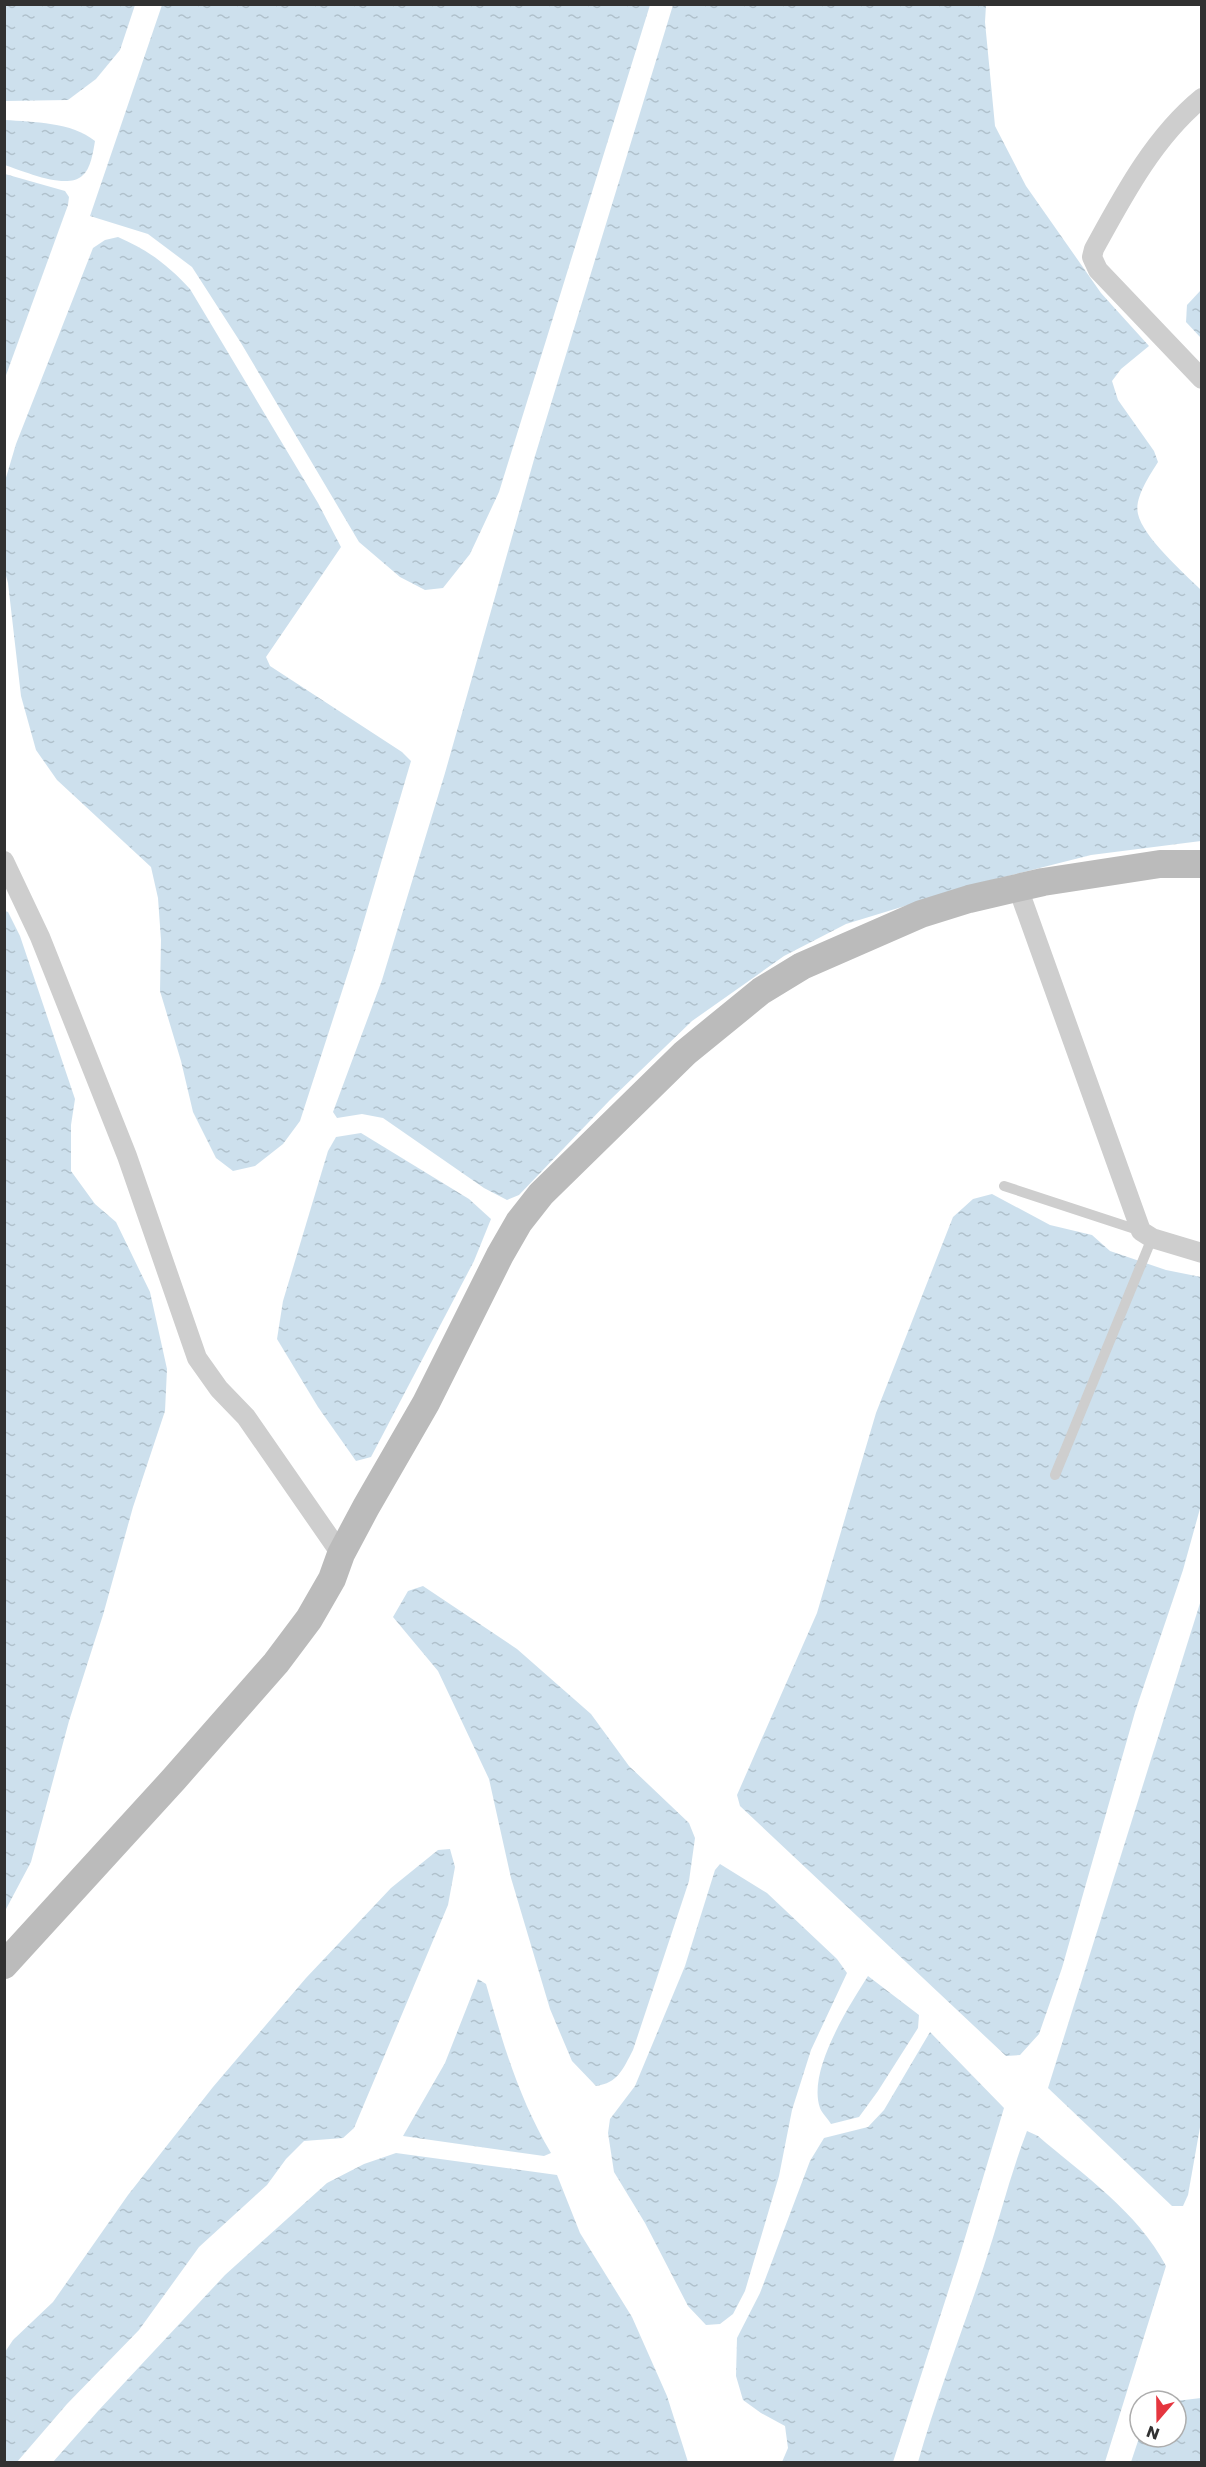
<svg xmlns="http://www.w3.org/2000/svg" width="1206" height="2467" font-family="Poppins,sans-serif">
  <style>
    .water { fill: url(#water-ripples) }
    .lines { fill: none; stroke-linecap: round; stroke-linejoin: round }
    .lane { stroke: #cecece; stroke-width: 10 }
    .street { stroke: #cecece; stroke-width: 20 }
    .secondary { stroke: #bbb; stroke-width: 28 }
  </style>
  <defs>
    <pattern id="water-ripples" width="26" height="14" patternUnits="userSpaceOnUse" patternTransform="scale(1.5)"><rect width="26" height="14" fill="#cde0ed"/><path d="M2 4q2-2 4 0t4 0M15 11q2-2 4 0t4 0" fill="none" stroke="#b0c1cc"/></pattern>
  </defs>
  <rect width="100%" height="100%" fill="#fff"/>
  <g class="water">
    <polygon points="5,4 135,4 135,5 120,50 96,79 68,100 5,101"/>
    <polygon points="162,5 650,5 499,492 470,554 443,588 425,590 400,577 359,542 241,343 192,267 148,234 90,216"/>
    <path d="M673 5H986L985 22 995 126 1026 186 1101 293 1149 346 1121 369 1112 381 1118 400 1154 451 1158 462C1150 475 1134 498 1138 514 1143 537 1184 573 1201 590V841L1091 855 980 883 846 924 784 956 692 1021 610 1100 519 1195 507 1200 484 1188 383 1118 362 1114 337 1118 333 1112 382 980 445 773 535 456Z"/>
    <path d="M5 120C33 122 72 122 95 141 93 152 91 169 82 176 66 190 23 171 5 165Z"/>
    <polygon points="5,174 65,191 69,197 68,205 5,378"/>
    <path d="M118 237C148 250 168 265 190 289L318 503 341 547 266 657 270 666 402 752 411 761 355 951 300 1121 283 1144 255 1166 233 1171 216 1158 193 1112 181 1061 160 991 161 940 158 898 151 867 57 780 36 750 21 696 8 583 5 572V481L16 444 93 248 105 240Z"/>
    <polygon points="1201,290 1201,338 1186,322 1187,305"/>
    <polygon points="5,911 8,912 20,936 75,1099 71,1125 71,1171 95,1204 116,1222 150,1292 167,1369 165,1411 133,1507 103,1615 69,1721 31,1862 5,1911"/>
    <polygon points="361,1133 469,1199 491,1219 474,1261 371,1457 356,1461 318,1407 277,1339 283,1301 328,1151 336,1137"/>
    <polygon points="992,1194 1050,1225 1092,1235 1110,1251 1166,1270 1201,1277 1201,1505 1183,1570 1135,1712 1062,1968 1039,2034 1020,2055 1006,2056 740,1806 737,1795 817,1613 876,1413 953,1217 973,1199"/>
    <path d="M423 1586 517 1649 591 1714 629 1766 689 1823 695 1838 689 1881 633 2050C623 2069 618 2083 596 2086L572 2061 550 2009 511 1878 489 1779 438 1671 393 1617 408 1591Z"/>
    <polygon points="1201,1600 1202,2116 1188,2195 1183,2206 1172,2206 1048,2088"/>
    <polygon points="450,1849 455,1867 448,1905 354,2128 343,2138 304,2141 286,2159 267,2185 199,2247 139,2330 67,2404 17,2462 5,2462 5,2352 13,2340 53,2302 128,2195 213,2087 306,1978 391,1888 438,1850"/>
    <polygon points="720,1864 767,1893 837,1959 847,1973 811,2050 792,2110 779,2176 745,2291 733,2314 720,2324 706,2325 688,2306 645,2223 614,2172 608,2133 610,2119 635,2086 685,1966 715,1870"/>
    <path d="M868 1976 919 2015 918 2028 878 2091 859 2117 831 2124C828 2119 822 2113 820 2108 807 2071 849 2006 868 1976Z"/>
    <path d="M478 1979 486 1984C503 2044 519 2099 551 2153L544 2156 403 2136 445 2063Z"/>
    <polygon points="930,2032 1004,2108 958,2261 893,2462 782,2462 788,2448 785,2426 761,2413 743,2400 736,2376 737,2338 760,2293 810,2161 824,2138 868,2127 884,2110"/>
    <path d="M1027 2131 1038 2136C1082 2174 1138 2212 1166 2266L1105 2462H918C937 2396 962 2332 984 2266 999 2221 1010 2175 1027 2131Z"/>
    <polygon points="396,2153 557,2175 580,2233 632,2317 667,2396 688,2462 53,2462 98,2411 225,2275 327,2183 364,2164"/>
    <polygon points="1201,2398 1201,2462 1131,2462 1140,2435 1140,2437 1176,2437 1176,2401"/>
  </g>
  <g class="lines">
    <g class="lane">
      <polyline points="1004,1186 1141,1231"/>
      <polyline points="1055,1475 1152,1238"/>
    </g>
    <g class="street">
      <path d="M1202 98C1154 137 1123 196 1094 249L1092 257 1098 270 1202 379"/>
      <polyline points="4,861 40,937 127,1156 197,1358 219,1389 246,1417 341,1554"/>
      <polyline points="1018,888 1141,1231 1152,1238 1202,1253"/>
    </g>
    <polyline class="secondary" points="4,1965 174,1779 276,1663 309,1619 332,1579 341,1554 366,1507 426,1403 500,1255 519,1222 541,1194 685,1053 761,991 802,966 921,914 969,899 1043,882 1160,864 1202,864"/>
  </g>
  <rect width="1206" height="2467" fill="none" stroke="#313131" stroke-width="12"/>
  <g transform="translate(1158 2419) rotate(200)"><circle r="28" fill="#ffffff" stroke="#adadad" stroke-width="1.5"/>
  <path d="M0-4.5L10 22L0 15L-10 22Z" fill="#e5363f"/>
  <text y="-9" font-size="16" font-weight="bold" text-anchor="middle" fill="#313131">N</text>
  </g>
</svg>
